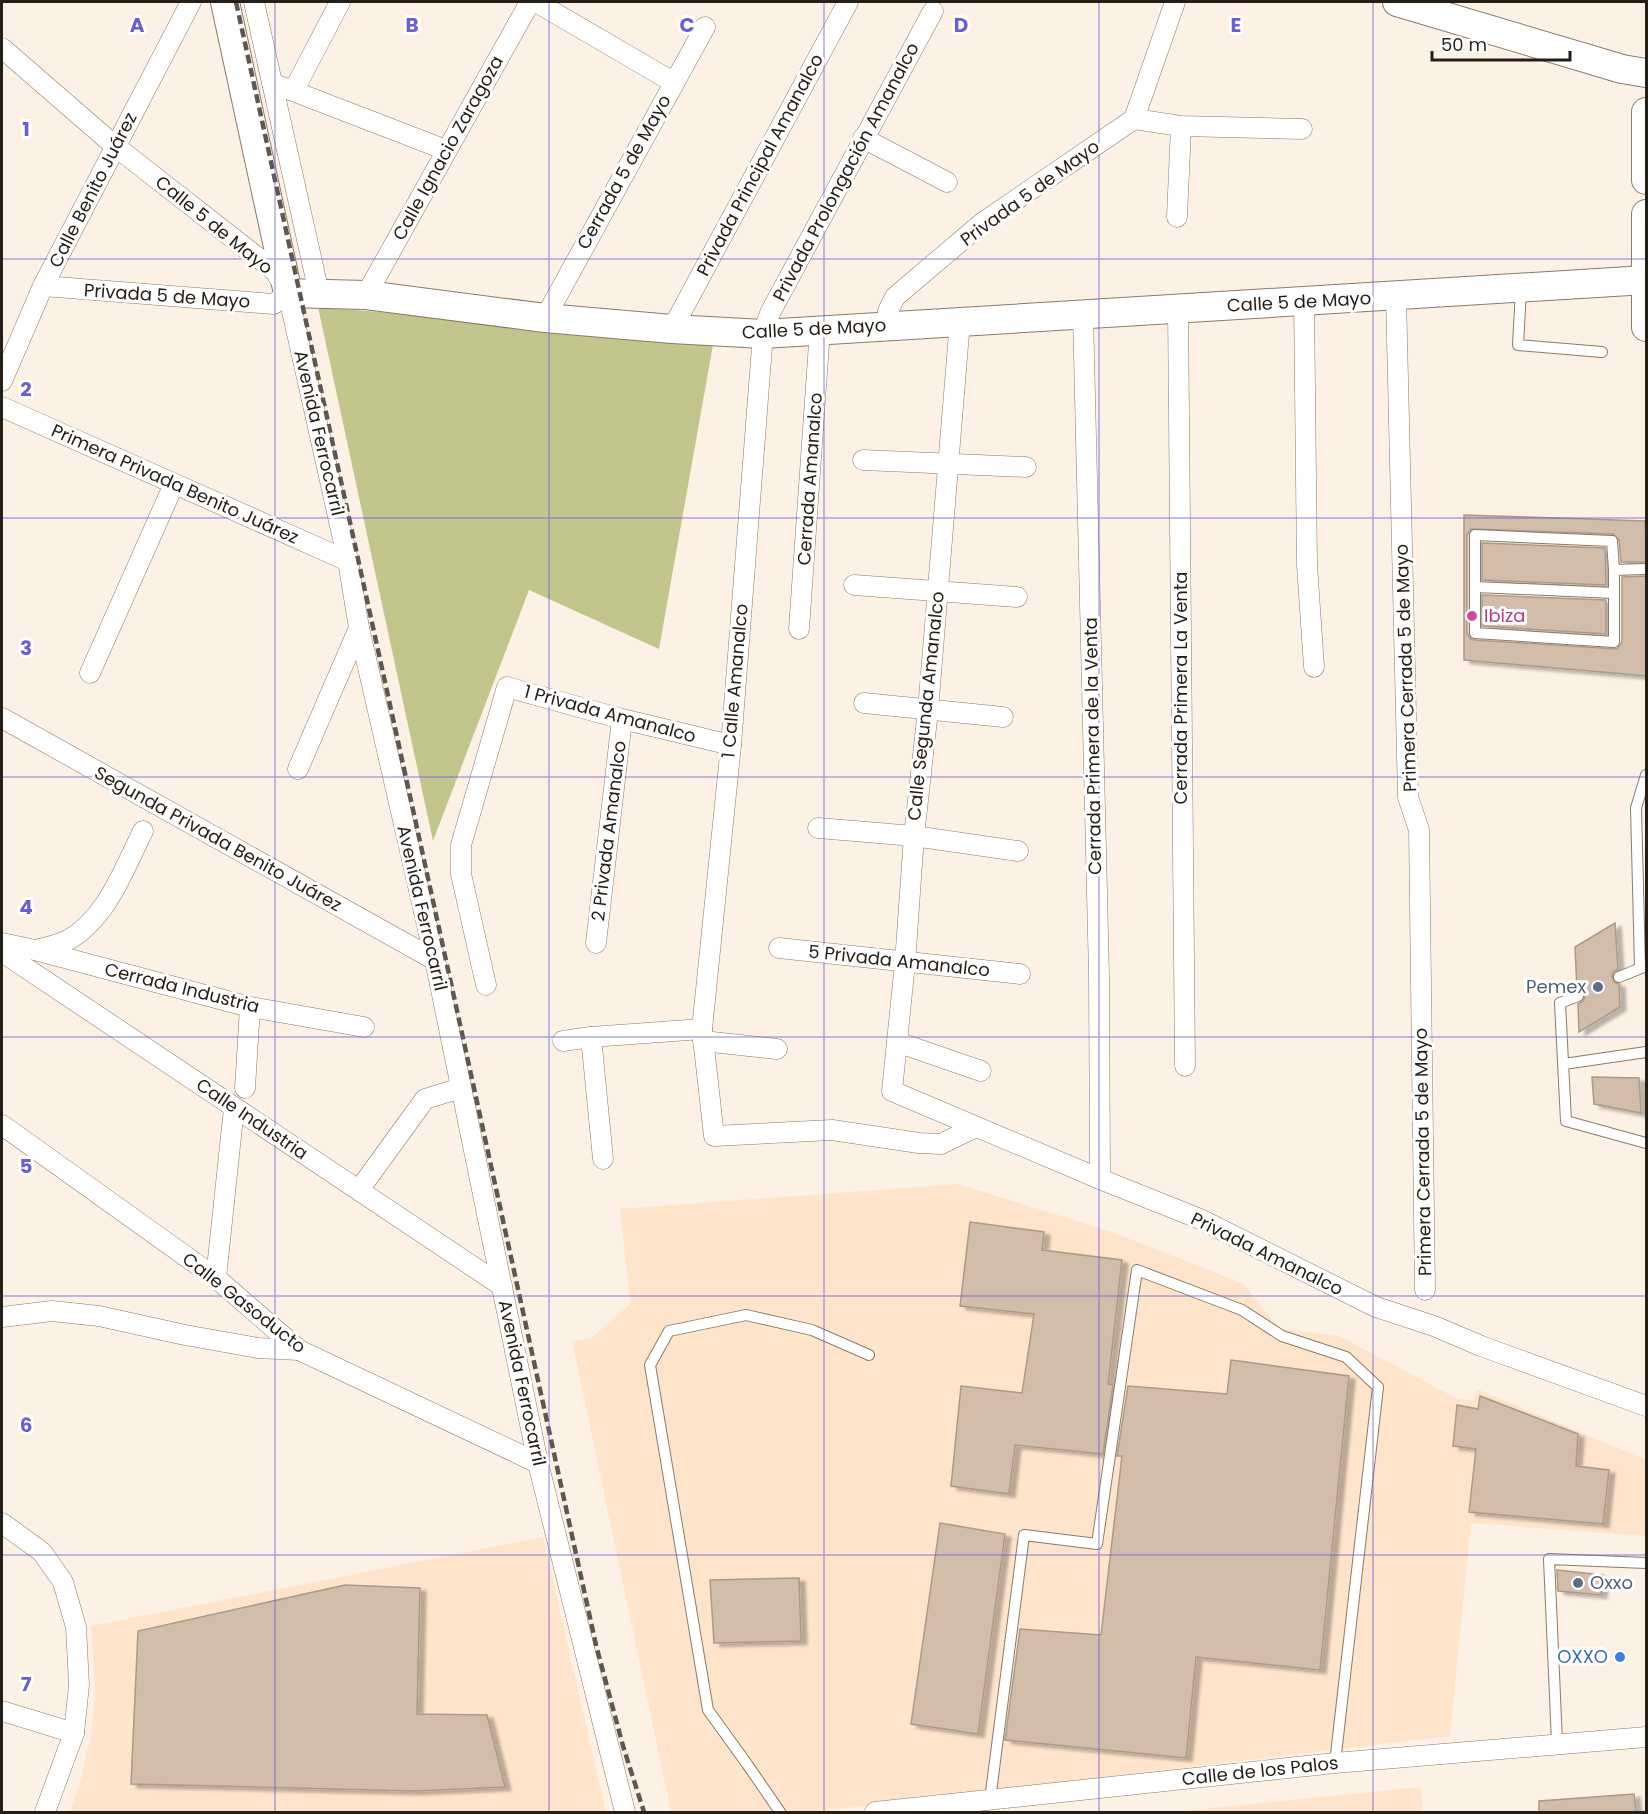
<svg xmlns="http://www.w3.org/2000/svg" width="1648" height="1814" font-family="Poppins,sans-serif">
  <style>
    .built { fill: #fee4cb }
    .green { fill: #c2c68d }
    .building { fill: #d1bdaa; stroke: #ac9987; stroke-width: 1.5; filter: url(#shadow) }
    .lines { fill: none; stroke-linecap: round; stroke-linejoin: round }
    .lane-casing { stroke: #8c7a68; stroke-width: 12 }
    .street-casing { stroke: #8c7a68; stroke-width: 21 }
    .secondary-casing { stroke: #8c7a68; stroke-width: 30 }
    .lane { stroke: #fff; stroke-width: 10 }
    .street { stroke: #fff; stroke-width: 20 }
    .secondary { stroke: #fff; stroke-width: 28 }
    .rail { stroke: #5f574f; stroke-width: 4.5; stroke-dasharray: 9 4.5; stroke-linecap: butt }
    .grid { fill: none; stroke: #6a5ed7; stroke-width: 1.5; stroke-opacity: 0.55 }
    .hotel-dot { fill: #d1479c; stroke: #fff; stroke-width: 2 }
    .service-dot { fill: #5c6f8a; stroke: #fff; stroke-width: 2 }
    .shop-dot { fill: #3f7fe0; stroke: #fff; stroke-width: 2 }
    .labels { text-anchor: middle; stroke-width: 6; stroke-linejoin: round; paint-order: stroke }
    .street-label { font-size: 18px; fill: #251e17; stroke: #fff }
    .hotel-label { font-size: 18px; fill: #b23c85; stroke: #fff; text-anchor: start }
    .service-label { font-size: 18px; fill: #4e5e75; stroke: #fff; text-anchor: end }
    .shop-label { font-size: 18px; fill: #366cbe; stroke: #fff; text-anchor: end }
    .grid-label { font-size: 20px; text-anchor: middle; font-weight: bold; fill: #6a5ed7; stroke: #fff; stroke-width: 6; stroke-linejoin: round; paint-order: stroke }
  </style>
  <defs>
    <filter id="shadow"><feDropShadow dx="6" dy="3.5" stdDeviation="1.5" flood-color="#0004"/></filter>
  </defs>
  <rect width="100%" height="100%" fill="#fdf1e5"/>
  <g class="built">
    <polygon points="958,1184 1112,1232 1244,1284 1279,1329 1339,1336 1456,1398 1474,1401 1477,1389 1646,1460 1646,1536 1471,1523 1450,1736 814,1812 671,1812 572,1341 591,1338 630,1304 620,1209"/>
    <polygon points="543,1537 606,1812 70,1812 80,1782 91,1736 95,1689 91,1626"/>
    <polygon points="1421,1787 1423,1812 1171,1812"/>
  </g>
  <polygon class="green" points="318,307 714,339 659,649 529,590 433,841"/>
  <g class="building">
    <polygon points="1464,515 1645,521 1647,562 1621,562 1619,540 1613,534 1471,529 1467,535 1467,633 1471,639 1475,640 1617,649 1622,642 1622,577 1647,576 1647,676 1464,660"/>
    <polygon points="1482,543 1605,548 1606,585 1482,580"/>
    <polygon points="1482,595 1606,600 1606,634 1482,626"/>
    <polygon points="1615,923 1618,969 1613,972 1612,977 1614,982 1619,984 1620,1007 1579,1032 1578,1004 1583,1001 1585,997 1583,991 1577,989 1575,947"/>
    <polygon points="1592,1077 1639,1078 1641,1113 1594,1104"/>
    <polygon points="970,1222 1044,1232 1042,1250 1122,1260 1108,1384 1113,1385 1103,1454 1015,1445 1009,1494 951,1486 961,1386 1022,1393 1034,1314 960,1306"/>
    <polygon points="1231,1360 1349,1376 1320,1670 1196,1657 1186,1758 1005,1740 1020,1629 1101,1635 1122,1456 1117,1456 1128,1386 1227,1394"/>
    <polygon points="1480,1396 1578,1434 1576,1466 1609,1470 1603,1524 1469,1512 1476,1449 1453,1446 1457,1405 1478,1409"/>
    <polygon points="940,1523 1005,1534 978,1734 911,1724"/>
    <polygon points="1557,1570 1603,1575 1601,1595 1558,1591"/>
    <polygon points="799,1578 801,1641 714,1643 710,1580"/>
    <polygon points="345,1585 420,1588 417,1714 487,1715 505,1787 415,1791 131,1784 138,1631"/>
    <polygon points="1634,1794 1636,1812 1539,1812 1539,1801"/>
  </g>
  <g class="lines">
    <defs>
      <g id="lane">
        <polyline points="1521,290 1518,345 1602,352"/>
        <polyline points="1614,570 1612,541 1475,535 1475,633 1614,642 1614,570 1646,569"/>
        <polyline points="1475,587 1614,593"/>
        <polyline points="1640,967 1636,808 1646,775"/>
        <polyline points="1619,977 1646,966"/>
        <polyline points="1578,996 1560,1003 1566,1121 1646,1143"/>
        <polyline points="1564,1064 1646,1052"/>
        <polyline points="1557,1743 1549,1559 1646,1563"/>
        <polyline points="990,1800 1024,1535 1097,1544 1137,1270 1242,1310 1282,1336 1346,1357 1378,1387 1335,1763"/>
        <polyline points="780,1812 747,1764 708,1710 650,1365 669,1331 746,1315 812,1330 869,1355"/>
      </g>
      <g id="street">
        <polyline points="254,2 319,293"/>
        <polyline points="536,2 673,82"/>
        <polyline points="933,11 770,313 763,334 731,745 702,1029 714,1136 832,1130 919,1143 941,1144 976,1127"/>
        <polyline points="2,48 115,146 275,271 288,293 348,561 359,628 435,960 538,1463 625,1812"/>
        <polyline points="272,83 446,150"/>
        <polyline points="294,90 340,2"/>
        <polyline points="1134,119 1181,126 1302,129"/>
        <polyline points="1134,119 1175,2"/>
        <polyline points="863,138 947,182"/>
        <polyline points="1177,217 1181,126"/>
        <polyline points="43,286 274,304 288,293"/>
        <polyline points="366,295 530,2"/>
        <polyline points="1396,296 1408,797 1419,830 1425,1290"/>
        <polyline points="1304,301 1307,565 1314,667"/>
        <polyline points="1178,309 1185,1066"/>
        <polyline points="1083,314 1099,975 1100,1179"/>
        <polyline points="545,318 705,27"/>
        <polyline points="960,321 928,710 914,836 905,963 892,1091 1100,1179 1200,1219 1376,1307 1434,1326 1481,1346 1646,1406"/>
        <polyline points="887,326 888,311 895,297 982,223 1134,119"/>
        <polyline points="672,329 848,2"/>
        <polyline points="2,381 43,286 191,2"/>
        <polyline points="2,407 348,561"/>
        <polyline points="863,460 1026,467"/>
        <polyline points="854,585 1017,597"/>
        <polyline points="799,629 820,329"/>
        <polyline points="90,673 174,484"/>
        <polyline points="864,703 1003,717"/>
        <polyline points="2,718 435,960"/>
        <polyline points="298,769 359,628"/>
        <polyline points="818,828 914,836 1018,851"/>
        <polyline points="2,943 35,950 250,1007 364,1027"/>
        <polyline points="596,943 622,719"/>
        <polyline points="779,948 1020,974"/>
        <path d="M36 950C46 947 59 945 68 940 107 918 124 869 143 831"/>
        <polyline points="2,952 502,1286"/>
        <polyline points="486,985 461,874 461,845 507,687 622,719 731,745"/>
        <polyline points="591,1037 603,1159"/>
        <polyline points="563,1041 591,1037 702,1029"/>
        <polyline points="703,1041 777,1049"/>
        <polyline points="897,1042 981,1071"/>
        <polyline points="245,1088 250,1007"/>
        <polyline points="2,1125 216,1278 299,1350 538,1463"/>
        <polyline points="359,1190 425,1099 461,1088"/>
        <polyline points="216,1278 234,1108"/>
        <polyline points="2,1317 52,1311 99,1316 185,1335 258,1348 299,1350"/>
        <polyline points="2,1523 42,1552 63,1582 76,1627 79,1685 74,1733 45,1812"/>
        <polyline points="2,1711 74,1733"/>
        <polyline points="875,1812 1335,1763 1646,1737"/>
      </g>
      <g id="secondary">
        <polyline points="225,2 288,293 366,295 545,318 672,329 763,334 1646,280"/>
        <polyline points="1397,2 1622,69 1646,73"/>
        <polyline points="1646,112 1646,180"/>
        <polyline points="1646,214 1646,327"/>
      </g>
    </defs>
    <use href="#lane" class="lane-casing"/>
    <use href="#street" class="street-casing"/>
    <use href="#secondary" class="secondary-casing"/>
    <use href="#lane" class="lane"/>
    <use href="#street" class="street"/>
    <use href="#secondary" class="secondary"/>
    <polyline class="rail" points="236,2 596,1645 623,1746 644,1812"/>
  </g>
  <path class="grid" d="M275 2V1812M549 2V1812M824 2V1812M1099 2V1812M1373 2V1812M2 259H1646M2 518H1646M2 777H1646M2 1037H1646M2 1296H1646M2 1555H1646"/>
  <circle class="hotel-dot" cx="1472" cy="616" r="6"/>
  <g class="service-dot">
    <circle cx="1598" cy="987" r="6"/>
    <circle cx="1578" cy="1583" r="6"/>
  </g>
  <circle class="shop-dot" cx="1620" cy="1657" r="6"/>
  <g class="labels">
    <g class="street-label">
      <text transform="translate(448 148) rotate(-61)" y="6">Calle Ignacio Zaragoza</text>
      <text transform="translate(760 165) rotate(-62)" y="6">Privada Principal Amanalco</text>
      <text transform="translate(624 172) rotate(-61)" y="6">Cerrada 5 de Mayo</text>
      <text transform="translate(846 172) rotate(-62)" y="6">Privada Prolongación Amanalco</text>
      <text transform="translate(93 190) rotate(-63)" y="6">Calle Benito Juárez</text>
      <text transform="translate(1030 193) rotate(-36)" y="6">Privada 5 de Mayo</text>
      <text transform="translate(214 225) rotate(39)" y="6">Calle 5 de Mayo</text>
      <text transform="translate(167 296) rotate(4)" y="6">Privada 5 de Mayo</text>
      <text transform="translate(1299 302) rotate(-3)" y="6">Calle 5 de Mayo</text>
      <text transform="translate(814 329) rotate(-3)" y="6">Calle 5 de Mayo</text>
      <text transform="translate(319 433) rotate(77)" y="6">Avenida Ferrocarril</text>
      <text transform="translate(810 479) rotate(-86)" y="6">Cerrada Amanalco</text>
      <text transform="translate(175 484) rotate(24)" y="6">Primera Privada Benito Juárez</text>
      <text transform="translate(1406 668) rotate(-92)" y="6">Primera Cerrada 5 de Mayo</text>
      <text transform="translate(735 681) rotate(-85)" y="6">1 Calle Amanalco</text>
      <text transform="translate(1181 688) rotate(-90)" y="6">Cerrada Primera La Venta</text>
      <text transform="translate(926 706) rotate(-84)" y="6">Calle Segunda Amanalco</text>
      <text transform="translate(610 714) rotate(15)" y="6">1 Privada Amanalco</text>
      <text transform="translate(1093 746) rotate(-91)" y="6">Cerrada Primera de la Venta</text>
      <text transform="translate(609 831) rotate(-83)" y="6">2 Privada Amanalco</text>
      <text transform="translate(218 839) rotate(29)" y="6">Segunda Privada Benito Juárez</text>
      <text transform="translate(422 908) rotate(77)" y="6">Avenida Ferrocarril</text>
      <text transform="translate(899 961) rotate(6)" y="6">5 Privada Amanalco</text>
      <text transform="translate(182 988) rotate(14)" y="6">Cerrada Industria</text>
      <text transform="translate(252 1119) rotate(34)" y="6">Calle Industria</text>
      <text transform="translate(1423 1152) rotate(-91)" y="6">Primera Cerrada 5 de Mayo</text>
      <text transform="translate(1267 1254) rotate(26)" y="6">Privada Amanalco</text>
      <text transform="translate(244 1303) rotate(38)" y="6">Calle Gasoducto</text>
      <text transform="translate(522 1383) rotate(78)" y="6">Avenida Ferrocarril</text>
      <text transform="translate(1260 1771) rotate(-6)" y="6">Calle de los Palos</text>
    </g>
    <g class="hotel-label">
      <text x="1484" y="622">Ibiza</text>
    </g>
    <g class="service-label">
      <text x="1586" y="993">Pemex</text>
      <text x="1590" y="1589" text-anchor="start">Oxxo</text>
    </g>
    <g class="shop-label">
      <text x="1608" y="1663">OXXO</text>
    </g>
  </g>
  <g class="grid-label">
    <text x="137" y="32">A</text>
    <text x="412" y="32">B</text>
    <text x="687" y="32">C</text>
    <text x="961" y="32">D</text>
    <text x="1236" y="32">E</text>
    <text x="26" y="136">1</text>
    <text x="26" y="396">2</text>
    <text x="26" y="655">3</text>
    <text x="26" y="914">4</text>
    <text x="26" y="1173">5</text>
    <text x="26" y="1432">6</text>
    <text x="26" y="1691">7</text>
  </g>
  <rect width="1648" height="1814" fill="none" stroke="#251e17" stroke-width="6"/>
  <path d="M1432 51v9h138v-9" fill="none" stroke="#251e17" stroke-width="3"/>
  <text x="1441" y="51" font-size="18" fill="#251e17" stroke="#ffffff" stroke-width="4.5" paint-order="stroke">50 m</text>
</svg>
